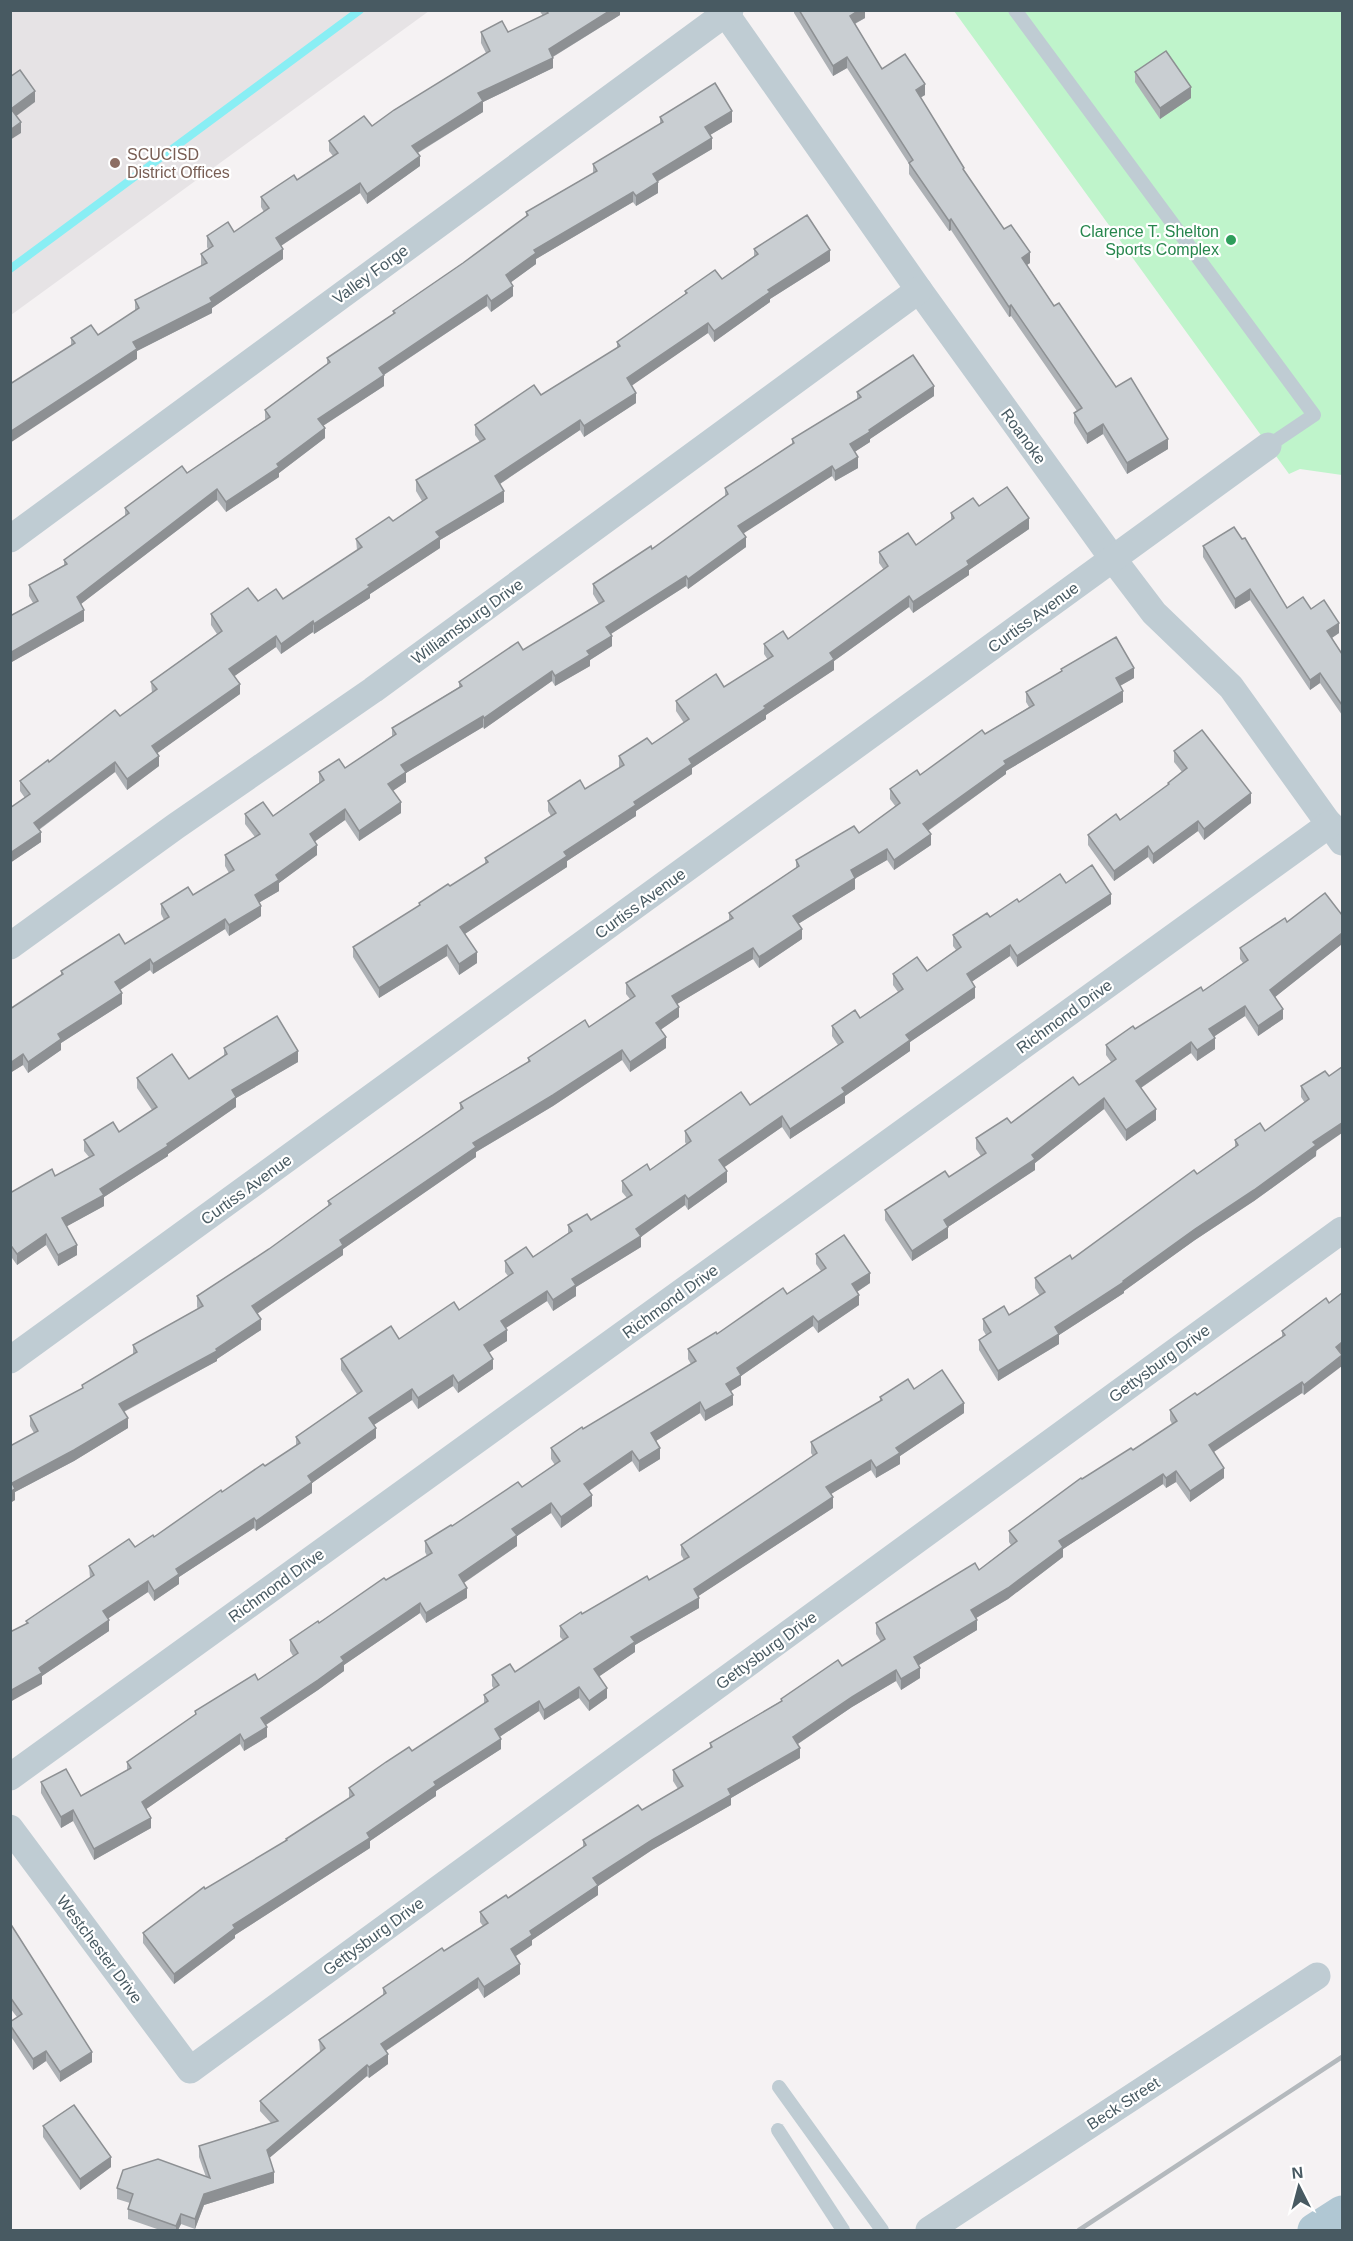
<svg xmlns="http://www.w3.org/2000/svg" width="1353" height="2241" font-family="Helvetica,sans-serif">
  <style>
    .education { fill: #e6e3e5 }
    .green { fill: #bff4cb }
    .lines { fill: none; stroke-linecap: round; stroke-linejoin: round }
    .stream { stroke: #89eef4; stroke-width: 8 }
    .lane { stroke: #bfccd3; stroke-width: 14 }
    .street { stroke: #bfccd3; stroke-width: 27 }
    .primary { stroke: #b0c7d3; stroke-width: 33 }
    .rail { stroke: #b4b9bd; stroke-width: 4.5 }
    .wall { fill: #adb1b5 }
    .shaded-wall { fill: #8d9093 }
    .building { fill: #c9ced2; stroke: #8d9093; stroke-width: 1.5 }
    .education-dot { fill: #8d6e63; stroke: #fff; stroke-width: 2 }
    .leisure-dot { fill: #2e9e5b; stroke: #fff; stroke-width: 2 }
    .labels { text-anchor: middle; stroke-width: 4.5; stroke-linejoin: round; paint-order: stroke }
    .education-label { font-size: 16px; fill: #785e54; stroke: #fff; text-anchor: start }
    .leisure-label { font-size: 16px; fill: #27864d; stroke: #fff; text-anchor: end }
    .street-label { font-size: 16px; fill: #485a62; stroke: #fff }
  </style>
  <rect width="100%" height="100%" fill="#f5f2f3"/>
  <polygon class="education" points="11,11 429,11 11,315"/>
  <polygon class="green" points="954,11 1342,11 1342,475 1300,469 1289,474"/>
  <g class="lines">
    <polyline class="stream" points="10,269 360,10"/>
    <g class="lane">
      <polyline points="1015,10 1314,415 1268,446"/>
      <polyline points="779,2087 882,2230"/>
      <polyline points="778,2130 843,2230"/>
    </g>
    <g class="street">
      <polyline points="726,14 919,290 1113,559 1154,613 1231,687 1342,842"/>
      <polyline points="10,539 730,10"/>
      <polyline points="10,946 176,826 373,690 919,290"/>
      <polyline points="10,1360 1268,446"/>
      <polyline points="10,1777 1330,824"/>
      <polyline points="10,1828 190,2070 1342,1230"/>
      <polyline points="929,2230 1317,1976"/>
    </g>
    <polyline class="primary" points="1314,2230 1342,2212"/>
    <polyline class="rail" points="1079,2230 1342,2057"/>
  </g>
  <g class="wall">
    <polygon points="539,10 620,10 620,15 553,57 553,68 483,102 483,112 418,153 420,166 367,204 360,193 281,246 283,259 212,308 212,313 137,351 137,359 71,345 71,338 98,335 135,311 135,300 201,266 201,254 208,249 207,247 207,236 234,232 264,212 261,207 261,197 297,180 333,156 329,151 329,141 372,126 486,53 481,43 481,32 508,32 543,16"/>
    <polygon points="794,10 865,10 865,18 855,24 882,69 925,95 920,98 964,171 1004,229 1030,263 1027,265 1054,306 1116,387 1168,449 1127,474 1103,434 1087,444 1074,423 1074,413 1077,411 1011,316 1009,317 951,230 949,231 909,174 909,164 847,68 833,76 794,13"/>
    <polygon points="1135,72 1191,98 1160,119 1135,82"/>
    <polygon points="660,117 732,122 710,135 712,149 657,182 658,193 636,206 633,202 536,259 536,264 511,282 513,296 491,312 487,306 384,375 384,386 323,426 325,438 279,473 279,477 226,512 217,500 81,604 84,621 10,663 10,616 33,603 29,596 29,585 64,565 64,560 125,516 125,508 187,473 265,420 265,410 327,364 327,358 393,314 393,311 463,263 526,217 526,212 593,173 593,164 660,124"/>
    <polygon points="754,249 830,261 770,299 770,302 714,342 708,333 632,385 636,403 584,437 580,430 500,484 504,502 440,540 440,548 370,594 370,598 314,634 313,632 281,654 276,647 234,676 240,694 157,753 159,766 127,790 115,772 39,830 41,842 10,863 10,808 25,798 20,791 20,781 120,716 152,693 151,682 217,634 211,625 211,614 258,601 283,599 357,550 356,539 393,521 422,501 416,491 416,480 480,442 475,435 475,425 541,395 617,348 617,342 685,294 685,291 722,279 754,256"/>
    <polygon points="857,392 934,396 870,439 870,442 854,452 858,468 835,481 832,476 743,533 746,547 688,589 686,586 611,634 612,646 590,660 590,666 555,686 552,681 484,729 483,727 406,773 406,782 393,791 401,813 359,841 345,820 315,841 317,855 279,883 279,891 260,902 261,916 229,936 225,929 153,974 150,970 120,990 122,1004 61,1043 61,1050 28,1073 23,1065 10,1073 61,975 61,971 125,944 164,920 161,914 161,904 193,895 229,873 225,866 225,855 255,837 245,824 245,814 273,816 319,783 319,772 345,768 392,736 392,728 459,687 459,682 523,650 599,604 593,594 593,584 652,549 725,496 725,488 792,444 792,439 857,399"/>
    <polygon points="979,506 1029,529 969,570 969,575 913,613 909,607 834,661 834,670 766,715 766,719 692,768 692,774 636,811 636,816 567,861 567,867 465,934 477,963 459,975 447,956 379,998 353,957 353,947 419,907 419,903 450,886 485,864 485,858 551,816 548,811 548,801 585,789 619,768 619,756 652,744 684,723 676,711 676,701 724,687 768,660 764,654 764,644 788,639 884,570 879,563 879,552 916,545 951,520 951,513"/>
    <polygon points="1242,539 1287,608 1311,609 1339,633 1332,638 1342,654 1342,715 1320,683 1310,690 1250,600 1235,609 1203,557 1203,546"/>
    <polygon points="1061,669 1134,678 1120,686 1123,702 1006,771 1006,774 928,831 931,845 894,870 887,860 855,878 855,889 798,924 802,939 759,968 753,959 677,1004 679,1017 660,1030 666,1048 630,1072 622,1060 553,1106 476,1152 476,1157 343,1249 343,1255 257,1314 261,1330 217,1359 217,1361 124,1412 128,1428 74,1461 15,1492 15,1500 10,1503 34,1433 30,1426 30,1416 82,1389 82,1385 133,1354 133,1345 198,1309 197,1307 197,1296 269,1249 328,1206 328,1201 460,1110 460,1103 528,1062 528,1058 589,1027 630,999 626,994 626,983 729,920 729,913 796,868 796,860 859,833 896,807 890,799 890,789 920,775 985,734 1029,707 1026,702 1026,692 1061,672"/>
    <polygon points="1174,751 1251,803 1204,840 1198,831 1153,864 1148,857 1114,881 1088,845 1088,835 1120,820 1168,786 1168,783 1182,772 1174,762"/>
    <polygon points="1066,883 1111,904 1017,967 1010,956 971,982 975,998 910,1042 910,1051 845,1096 845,1103 790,1139 782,1127 724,1167 727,1182 688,1210 685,1205 641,1236 641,1247 576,1287 576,1296 553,1311 547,1301 506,1328 507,1341 489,1352 493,1369 458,1393 453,1386 418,1409 412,1400 374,1425 376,1438 312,1483 312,1493 256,1531 254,1528 179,1577 179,1584 154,1601 148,1592 108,1618 109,1631 42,1676 42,1684 26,1621 90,1578 89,1566 135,1547 154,1537 222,1492 265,1466 296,1446 296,1437 357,1394 341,1370 341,1359 399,1339 459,1310 508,1276 505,1272 505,1261 533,1257 568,1233 568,1225 591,1220 627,1198 622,1192 622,1181 650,1170 686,1144 685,1142 685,1131 750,1105 838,1045 832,1036 832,1026 860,1018 898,992 893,985 893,974 927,971 956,950 953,946 953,935 1019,902"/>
    <polygon points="1287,922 1342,944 1275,997 1283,1019 1258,1036 1245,1016 1214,1036 1215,1049 1197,1061 1191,1053 1141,1088 1156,1120 1126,1141 1104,1109 1035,1163 1035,1170 948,1227 948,1238 912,1261 885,1220 885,1210 949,1177 981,1156 976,1149 976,1138 1011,1123 1079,1085 1111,1062 1106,1055 1106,1045 1203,991 1243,963 1240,959 1240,948"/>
    <polygon points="224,1048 298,1062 236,1098 236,1107 168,1154 168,1156 104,1197 104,1206 67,1226 77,1255 58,1266 46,1245 17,1265 12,1258 10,1193 55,1176 89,1157 84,1151 84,1140 119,1132 152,1110 137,1088 137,1078 189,1079 224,1056"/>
    <polygon points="1325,1071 1316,1156 1254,1201 1195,1240 1124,1291 1124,1293 1059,1335 1059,1344 998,1381 979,1350 979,1340 986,1335 983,1330 983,1319 1009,1315 1040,1296 1035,1288 1035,1278 1072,1259 1197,1174 1235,1147 1235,1140 1265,1131 1305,1103 1301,1097 1301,1086"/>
    <polygon points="816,1254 870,1283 857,1292 859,1305 818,1333 813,1326 741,1376 741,1385 731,1391 733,1405 705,1421 700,1413 656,1441 660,1459 639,1472 632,1461 589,1491 592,1506 561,1528 551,1513 517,1536 517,1546 464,1583 467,1598 426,1623 420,1613 344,1665 344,1671 318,1690 266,1725 267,1737 244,1751 240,1744 146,1809 151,1828 94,1860 73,1821 61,1828 41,1793 41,1782 81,1796 127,1770 127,1762 195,1715 195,1711 258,1680 293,1656 290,1651 290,1640 427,1556 425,1552 425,1541 522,1487 555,1465 551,1459 551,1448 691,1364 688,1359 688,1349 717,1334 787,1294 821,1271 816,1264"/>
    <polygon points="1342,1293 1342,1352 1304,1395 1302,1393 1214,1452 1224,1478 1190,1502 1176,1482 1166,1488 1163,1484 1063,1549 1063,1557 1008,1599 976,1618 977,1630 919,1665 920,1678 901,1690 896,1681 852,1707 798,1744 800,1758 731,1798 731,1805 652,1850 598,1886 598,1895 532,1940 532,1945 516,1956 520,1974 484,1998 478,1988 386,2051 388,2064 369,2078 367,2076 269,2158 274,2183 204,2205 195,2229 181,2224 178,2230 160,2230 128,2219 128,2209 130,2203 117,2199 117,2188 206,2177 199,2157 199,2146 271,2123 260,2111 260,2101 320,2052 319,2040 383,1995 383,1988 444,1951 483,1926 480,1922 480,1912 508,1898 583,1847 583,1840 642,1810 678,1789 673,1781 673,1770 710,1749 710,1743 781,1701 781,1699 842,1666 881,1642 876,1634 876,1623 979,1570 1011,1545 1009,1542 1009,1531 1082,1479 1133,1450 1172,1424 1170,1420 1170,1410 1197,1395 1282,1337 1282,1331 1329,1303"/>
    <polygon points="914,1389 964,1413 900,1456 900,1464 876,1478 871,1470 831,1494 833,1508 698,1596 699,1608 635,1645 635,1652 599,1676 607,1698 589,1711 579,1698 544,1720 539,1711 499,1737 501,1749 436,1791 436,1796 370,1841 370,1848 235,1935 235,1938 174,1984 143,1943 143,1933 205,1889 286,1841 286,1839 349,1798 349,1788 412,1751 484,1704 484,1695 494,1689 492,1686 492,1675 515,1672 563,1640 560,1637 560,1626 582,1614 649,1580 684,1560 681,1555 681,1545 813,1456 811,1453 811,1442 880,1401 880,1397"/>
    <polygon points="10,1923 92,2062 60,2082 46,2061 33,2070 10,2035 10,2022 17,2017 10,2008"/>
    <polygon points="43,2126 111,2167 80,2190 43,2137"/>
  </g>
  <g class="shaded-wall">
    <polygon points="611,10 620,10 620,15 549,59 549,49"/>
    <polygon points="859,10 865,10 865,18 850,26 850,16"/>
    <polygon points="847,57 847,68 833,76 833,66"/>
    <polygon points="553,58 553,68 483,102 483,112 412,156 412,146 478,93"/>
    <polygon points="925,84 925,95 916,100 916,90"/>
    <polygon points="1191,87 1191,98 1160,119 1160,108"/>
    <polygon points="35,91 35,102 11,120 11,109"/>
    <polygon points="732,111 732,122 705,138 705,127"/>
    <polygon points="21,122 21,133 10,140 10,130"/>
    <polygon points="712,138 712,149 653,184 653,174"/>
    <polygon points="420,156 420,166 367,204 367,194"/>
    <polygon points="658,182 658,193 636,206 636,196"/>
    <polygon points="360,183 360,193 276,249 276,238"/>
    <polygon points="633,192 633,202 536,259 536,264 506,286 506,275 534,250"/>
    <polygon points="951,219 951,230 949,231 949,221"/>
    <polygon points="283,249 283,259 212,308 212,313 137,351 137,359 10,443 10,432 133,342 210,298"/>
    <polygon points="830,250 830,261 770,299 770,302 714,342 714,331 768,290"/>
    <polygon points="1030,252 1030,263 1022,268 1022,258"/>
    <polygon points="513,286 513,296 491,312 491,301"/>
    <polygon points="487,295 487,306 379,378 379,368"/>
    <polygon points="1011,305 1011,316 1009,317 1009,307"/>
    <polygon points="708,323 708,333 627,389 627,378"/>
    <polygon points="384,375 384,386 318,429 318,419"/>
    <polygon points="934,386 934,396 870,439 870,442 850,455 850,444 869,430"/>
    <polygon points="636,393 636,403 584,437 584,426"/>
    <polygon points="580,420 580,430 495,487 495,476"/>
    <polygon points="1103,424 1103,434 1087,444 1087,434"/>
    <polygon points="325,428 325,438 279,473 279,477 226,512 226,502"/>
    <polygon points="1168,439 1168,449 1127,474 1127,463"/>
    <polygon points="858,457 858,468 835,481 835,471"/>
    <polygon points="832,466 832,476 738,537 738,526"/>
    <polygon points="217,489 217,500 77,607 77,597"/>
    <polygon points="504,491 504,502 440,540 440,548 370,594 370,598 314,634 314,624 368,585 436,532"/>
    <polygon points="1029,518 1029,529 969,570 969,575 913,613 913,602 967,561"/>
    <polygon points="746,537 746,547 688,589 688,579"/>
    <polygon points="686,576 686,586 606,637 606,627"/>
    <polygon points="1250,589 1250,600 1235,609 1235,599"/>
    <polygon points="909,596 909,607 834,661 834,670 766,715 766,719 692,768 692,774 636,811 636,816 567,861 567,867 460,937 460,927 634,802 689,759 764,706 830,653"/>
    <polygon points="84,610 84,621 10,663 10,653"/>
    <polygon points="313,621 313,632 281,654 281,644"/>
    <polygon points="1339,623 1339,633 1327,641 1327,631"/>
    <polygon points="276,636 276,647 229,680 229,669"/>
    <polygon points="612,636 612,646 590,660 590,666 555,686 555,676 587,651"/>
    <polygon points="1134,668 1134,678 1116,688 1116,678"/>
    <polygon points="552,671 552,681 484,729 484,718"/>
    <polygon points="1320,673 1320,683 1310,690 1310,680"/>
    <polygon points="240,684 240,694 152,757 152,746"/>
    <polygon points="1123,691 1123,702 1006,771 1006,774 923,834 923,824 1004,761"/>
    <polygon points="483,716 483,727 406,773 406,782 388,794 388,784 401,765"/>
    <polygon points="159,756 159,766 127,790 127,779"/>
    <polygon points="115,762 115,772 34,833 34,823"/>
    <polygon points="1251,793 1251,803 1204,840 1204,829"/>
    <polygon points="401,802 401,813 359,841 359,831"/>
    <polygon points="345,809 345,820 310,845 310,834"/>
    <polygon points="1198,821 1198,831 1153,864 1153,854"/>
    <polygon points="41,832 41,842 10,863 10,853"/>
    <polygon points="931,834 931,845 894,870 894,860"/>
    <polygon points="317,845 317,855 279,883 279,891 255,905 255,895 276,875"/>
    <polygon points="1148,846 1148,857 1114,881 1114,871"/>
    <polygon points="887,849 887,860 851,881 851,870"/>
    <polygon points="855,878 855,889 793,927 793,916"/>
    <polygon points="1111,894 1111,904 1017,967 1017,956"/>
    <polygon points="261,906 261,916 229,936 229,925"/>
    <polygon points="225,919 225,929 153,974 153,964"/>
    <polygon points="802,929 802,939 759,968 759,957"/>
    <polygon points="1342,933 1342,944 1270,1001 1270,990"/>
    <polygon points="447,945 447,956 379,998 379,988"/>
    <polygon points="1010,945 1010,956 967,985 967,974"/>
    <polygon points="753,948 753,959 672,1007 672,996"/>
    <polygon points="477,952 477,963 459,975 459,964"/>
    <polygon points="150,959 150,970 115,993 115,982"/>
    <polygon points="975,987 975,998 910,1042 910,1051 845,1096 845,1103 790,1139 790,1129 842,1088 906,1035"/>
    <polygon points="122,993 122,1004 61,1043 61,1050 28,1073 28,1062 58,1034"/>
    <polygon points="1245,1006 1245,1016 1209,1040 1209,1029"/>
    <polygon points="679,1007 679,1017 656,1033 656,1023"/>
    <polygon points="1283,1009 1283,1019 1258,1036 1258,1026"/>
    <polygon points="666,1037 666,1048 630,1072 630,1062"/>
    <polygon points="1215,1038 1215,1049 1197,1061 1197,1050"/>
    <polygon points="1191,1042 1191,1053 1136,1091 1136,1081"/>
    <polygon points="622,1050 622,1060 553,1106 476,1152 476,1157 343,1249 343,1255 252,1317 252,1306 340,1240 473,1143"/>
    <polygon points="298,1051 298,1062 236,1098 236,1107 168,1154 168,1156 104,1197 104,1206 62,1229 62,1218 100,1189 167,1144 232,1090"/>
    <polygon points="23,1054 23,1065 10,1073 10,1063"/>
    <polygon points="1104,1098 1104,1109 1035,1163 1035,1170 948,1227 948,1238 912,1261 912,1251 944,1220 1032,1155"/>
    <polygon points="1156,1109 1156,1120 1126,1141 1126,1130"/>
    <polygon points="782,1116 782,1127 719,1171 719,1160"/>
    <polygon points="1342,1123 1342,1133 1316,1151 1316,1156 1254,1201 1195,1240 1124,1291 1124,1293 1059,1335 1059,1344 998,1381 998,1371 1055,1327 1123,1281 1313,1142"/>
    <polygon points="727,1171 727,1182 688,1210 688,1199"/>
    <polygon points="685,1195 685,1205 641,1237 641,1247 576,1287 576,1296 553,1311 553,1300 572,1279 636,1229"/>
    <polygon points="46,1234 46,1245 17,1265 17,1254"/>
    <polygon points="77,1245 77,1255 58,1266 58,1255"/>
    <polygon points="12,1247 12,1258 10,1259 10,1248"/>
    <polygon points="870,1273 870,1283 852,1295 852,1284"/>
    <polygon points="547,1291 547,1301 501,1331 501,1321"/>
    <polygon points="859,1295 859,1305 818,1333 818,1322"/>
    <polygon points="813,1316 813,1326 741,1376 741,1385 726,1394 726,1384 737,1368"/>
    <polygon points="261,1319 261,1330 217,1359 217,1361 119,1414 119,1404 216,1349"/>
    <polygon points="507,1330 507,1341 484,1356 484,1345"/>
    <polygon points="1342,1342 1342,1352 1336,1357 1336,1347"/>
    <polygon points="1342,1355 1342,1366 1304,1395 1304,1385"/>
    <polygon points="493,1359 493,1369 458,1393 458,1383"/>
    <polygon points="453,1375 453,1386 418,1409 418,1398"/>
    <polygon points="1302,1382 1302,1393 1209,1455 1209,1445"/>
    <polygon points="412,1389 412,1400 369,1428 369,1418"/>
    <polygon points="733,1395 733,1405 705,1421 705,1411"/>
    <polygon points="700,1402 700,1413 651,1444 651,1433"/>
    <polygon points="964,1403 964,1413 900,1456 900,1464 876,1478 876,1468 896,1448"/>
    <polygon points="128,1418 128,1428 74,1461 15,1492 15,1500 10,1503 12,1483"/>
    <polygon points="376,1428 376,1438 312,1483 312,1493 256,1531 256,1521 308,1476"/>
    <polygon points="660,1448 660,1459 639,1472 639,1461"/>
    <polygon points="632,1451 632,1461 584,1494 584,1484"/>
    <polygon points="871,1460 871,1470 826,1497 826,1487"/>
    <polygon points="1224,1468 1224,1478 1190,1502 1190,1491"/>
    <polygon points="1176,1471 1176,1482 1166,1488 1166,1478"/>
    <polygon points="1163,1474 1163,1484 1063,1549 1063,1557 1008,1599 971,1621 971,1610 1059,1541"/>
    <polygon points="592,1495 592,1506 561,1528 561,1517"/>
    <polygon points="833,1497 833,1508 694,1599 694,1589"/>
    <polygon points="551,1503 551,1513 517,1536 517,1546 459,1586 459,1575 512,1529"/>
    <polygon points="254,1518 254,1528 179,1577 179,1584 154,1601 154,1591 176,1569"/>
    <polygon points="148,1581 148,1592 103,1622 103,1611"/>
    <polygon points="467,1588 467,1598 426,1623 426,1613"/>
    <polygon points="699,1598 699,1608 635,1645 635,1652 594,1680 594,1669 631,1637"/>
    <polygon points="420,1603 420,1613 344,1665 344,1671 318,1690 261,1728 261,1718 341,1657"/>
    <polygon points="109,1620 109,1631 42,1676 42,1684 10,1702 10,1691 39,1668"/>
    <polygon points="977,1620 977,1630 914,1668 914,1657"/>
    <polygon points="920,1668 920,1678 901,1690 901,1679"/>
    <polygon points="896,1670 896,1681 852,1707 793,1747 793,1737 852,1697"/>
    <polygon points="579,1687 579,1698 544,1720 544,1710"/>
    <polygon points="607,1688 607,1698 589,1711 589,1701"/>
    <polygon points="539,1701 539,1711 495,1740 495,1729"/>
    <polygon points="267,1727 267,1737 244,1751 244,1741"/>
    <polygon points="240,1734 240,1744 142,1812 142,1802"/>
    <polygon points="501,1739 501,1749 436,1791 436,1796 370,1841 370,1848 235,1935 235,1938 174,1984 174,1974 233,1925 367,1833 434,1782"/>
    <polygon points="800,1748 800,1758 731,1798 731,1805 652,1850 598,1886 598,1895 532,1940 532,1945 511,1959 511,1949 530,1931 593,1878 728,1789"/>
    <polygon points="73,1810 73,1821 61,1828 61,1817"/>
    <polygon points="151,1818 151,1828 94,1860 94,1849"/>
    <polygon points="520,1964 520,1974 484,1998 484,1987"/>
    <polygon points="478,1978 478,1988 381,2054 381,2044"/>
    <polygon points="46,2051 46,2061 33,2070 33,2059"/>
    <polygon points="92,2052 92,2062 60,2082 60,2072"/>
    <polygon points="388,2054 388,2064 369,2078 369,2067"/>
    <polygon points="367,2065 367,2076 267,2160 267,2150"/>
    <polygon points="111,2157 111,2167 80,2190 80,2179"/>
    <polygon points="274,2172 274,2183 204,2205 195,2229 195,2219 204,2194"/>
    <polygon points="181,2214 181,2224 178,2230 176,2230 176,2226"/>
  </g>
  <g class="building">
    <polygon points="546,10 611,10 549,49 553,58 478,93 483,101 412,146 420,156 367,194 360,183 276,238 283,249 210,298 212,302 133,342 137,349 10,432 10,384 75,343 71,338 91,325 98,335 139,308 135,300 207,263 201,254 213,246 207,236 228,222 234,232 269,208 261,197 294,175 297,180 338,153 329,141 364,116 372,126 394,110 490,51 481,32 502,21 508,32 548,13"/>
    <polygon points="799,10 859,10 850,16 882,69 905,54 925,84 916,90 964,168 963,169 1004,229 1011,225 1030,252 1022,258 1054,306 1059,303 1116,387 1131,378 1168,439 1127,463 1103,424 1087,434 1074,413 1082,408 1011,305 1009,307 951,219 949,221 909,163 913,160 847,57 833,66"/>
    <polygon points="1166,51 1191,87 1160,108 1135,72"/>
    <polygon points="20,70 35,91 11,109 21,122 10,130 10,77"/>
    <polygon points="715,83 732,111 705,127 712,138 653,174 658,182 636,196 633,192 534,250 536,253 506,275 513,286 491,301 487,295 379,368 384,375 318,419 325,428 277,464 279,467 226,502 217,489 77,597 84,610 10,653 10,616 38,601 29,585 67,564 64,560 129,513 125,508 182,466 187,473 270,417 265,410 330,362 327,358 395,313 393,311 463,263 528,215 526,212 597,171 593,164 663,122 660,117"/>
    <polygon points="807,215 830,250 768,290 770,292 714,331 708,323 627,378 636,393 584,426 580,420 495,476 504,491 436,532 440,537 368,585 370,587 314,624 313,621 281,644 276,636 229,669 240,684 152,746 159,756 127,779 115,762 34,823 41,832 10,853 10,808 30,794 20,781 48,760 49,762 115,710 120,716 157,689 151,682 222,631 211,614 248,588 258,601 276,589 283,599 362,547 356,539 389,517 393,521 427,498 416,480 485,439 475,425 534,385 541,395 620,346 617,342 687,293 685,291 715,270 722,279 758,254 754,249"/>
    <polygon points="913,355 934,386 869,430 870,432 850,444 858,457 835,471 832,466 738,526 746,537 688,579 686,576 606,627 612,636 587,651 590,655 555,676 552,671 484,718 483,716 401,765 406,772 388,784 401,802 359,831 345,809 310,834 317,845 276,875 279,880 255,895 261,906 229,925 225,919 153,964 150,959 115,982 122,993 58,1034 61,1039 28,1062 23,1054 10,1063 10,1009 63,974 61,971 119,934 125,944 169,917 161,904 188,887 193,895 234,870 225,855 260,834 245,814 263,802 273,816 324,780 319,772 339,759 345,768 396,734 392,728 462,686 459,682 518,642 523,650 604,601 593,584 651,546 652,549 728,494 725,488 794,443 792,439 861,397 857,392"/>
    <polygon points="1007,487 1029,518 967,561 969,565 913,602 909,596 830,653 834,659 764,706 766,708 689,759 692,764 634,802 636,805 564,852 567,856 460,927 477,952 459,964 447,945 379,988 353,947 420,905 419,903 448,884 450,886 488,862 485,858 556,813 548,801 580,780 585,789 624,765 619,756 647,738 652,744 689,719 676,701 716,674 724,687 773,656 764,644 783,631 788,639 888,566 879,552 908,533 916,545 954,518 951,513 973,498 979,506"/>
    <polygon points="1234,527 1242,539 1245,538 1287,608 1303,597 1311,609 1324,600 1339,623 1327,631 1342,654 1342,705 1320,673 1310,680 1250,589 1235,599 1203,546"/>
    <polygon points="1116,637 1134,668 1116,678 1123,691 1004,761 1006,764 923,824 931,834 894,860 887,849 851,870 855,878 793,916 802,929 759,957 753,948 672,996 679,1007 656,1023 666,1037 630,1062 622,1050 553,1095 473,1143 476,1147 340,1240 343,1245 252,1306 261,1319 216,1349 217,1351 119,1404 128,1418 74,1450 12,1483 15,1489 10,1492 10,1446 38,1431 30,1416 83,1388 82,1385 137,1352 133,1345 203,1306 197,1296 269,1249 331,1204 328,1201 463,1108 460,1103 530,1061 528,1058 585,1020 589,1027 635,996 626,983 733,918 729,913 799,866 796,860 854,826 859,833 900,803 890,789 917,770 920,775 982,730 985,734 1034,705 1026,692 1062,671 1061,669"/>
    <polygon points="1202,730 1251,793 1204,829 1198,821 1153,854 1148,846 1114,871 1088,835 1116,814 1120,820 1169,784 1168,783 1187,768 1174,751"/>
    <polygon points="1092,865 1111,894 1017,956 1010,945 967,974 975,987 906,1035 910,1040 842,1088 845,1092 790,1129 782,1116 719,1160 727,1171 688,1199 685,1195 636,1229 641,1236 572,1279 576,1285 553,1300 547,1291 501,1321 507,1330 484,1345 493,1359 458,1383 453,1375 418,1398 412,1389 369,1418 376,1428 308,1476 312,1482 256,1521 254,1518 176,1569 179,1574 154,1591 148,1581 103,1611 109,1620 39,1668 42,1673 10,1691 10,1632 28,1623 26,1621 94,1575 89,1566 129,1539 135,1547 153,1535 154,1537 221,1490 222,1492 263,1464 265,1466 300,1443 296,1437 362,1391 341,1359 391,1326 399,1339 454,1302 459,1310 513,1273 505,1261 526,1247 533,1257 572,1231 568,1225 587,1214 591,1220 632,1195 622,1181 647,1164 650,1170 691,1141 685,1131 741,1092 750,1105 843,1042 832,1026 855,1010 860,1018 903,989 893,974 917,957 927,971 961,947 953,935 987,913 990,917 1017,899 1019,902 1060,874 1066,883"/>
    <polygon points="1325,893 1342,915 1342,933 1270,990 1283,1009 1258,1026 1245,1006 1209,1029 1215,1038 1197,1050 1191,1042 1136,1081 1156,1109 1126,1130 1104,1098 1032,1155 1035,1159 944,1220 948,1227 912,1251 885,1210 945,1171 949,1177 986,1153 976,1138 1007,1118 1011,1123 1073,1077 1079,1085 1116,1059 1106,1045 1133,1026 1135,1029 1201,987 1203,991 1248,960 1240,948 1285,918 1287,922"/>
    <polygon points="277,1016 298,1051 232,1090 236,1097 167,1144 168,1146 100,1189 104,1195 62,1218 77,1245 58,1255 46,1234 17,1254 12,1247 10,1248 10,1193 52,1169 55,1176 94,1155 84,1140 113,1122 119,1132 157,1107 137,1078 172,1054 189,1079 227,1054 224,1048"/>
    <polygon points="1342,1067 1342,1123 1313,1142 1316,1145 1254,1190 1195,1229 1123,1281 1124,1282 1055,1327 1059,1334 998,1371 979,1340 991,1332 983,1319 1004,1306 1009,1315 1045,1292 1035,1278 1070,1255 1072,1259 1194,1170 1197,1174 1238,1145 1235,1140 1260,1123 1265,1131 1309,1099 1301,1086 1325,1071 1329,1076"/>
    <polygon points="844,1235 870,1273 852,1284 859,1295 818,1322 813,1316 737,1368 741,1375 726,1384 733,1395 705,1411 700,1402 651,1433 660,1448 639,1461 632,1451 584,1484 592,1495 561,1517 551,1503 512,1529 517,1535 459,1575 467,1588 426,1613 420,1603 341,1657 344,1661 318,1680 261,1718 267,1727 244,1741 240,1734 142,1802 151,1818 94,1849 73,1810 61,1817 41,1782 66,1769 81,1796 131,1768 127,1762 196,1714 195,1711 255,1674 258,1680 298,1653 290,1640 318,1621 319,1623 384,1578 386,1580 432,1553 425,1541 451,1525 452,1526 518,1482 522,1487 560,1461 551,1448 582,1427 583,1429 696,1361 688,1349 716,1332 717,1334 783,1288 787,1294 826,1268 816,1254"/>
    <polygon points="1342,1293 1342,1342 1336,1347 1342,1355 1304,1385 1302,1382 1209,1445 1224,1468 1190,1491 1176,1471 1166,1478 1163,1474 1059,1541 1063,1547 1008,1588 971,1610 977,1620 914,1657 920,1668 901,1679 896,1670 852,1697 793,1737 800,1748 728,1789 731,1795 652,1840 593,1878 598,1885 530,1931 532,1935 511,1949 520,1964 484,1987 478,1978 381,2044 388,2054 369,2067 367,2065 267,2150 274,2172 204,2194 195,2219 181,2214 176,2226 128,2209 133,2194 117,2188 123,2170 158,2159 210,2178 199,2146 278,2121 260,2101 325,2048 319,2040 386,1993 383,1988 442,1948 444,1951 488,1923 480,1912 506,1895 508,1898 586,1845 583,1840 638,1805 642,1810 683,1786 673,1770 712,1747 710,1743 782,1701 781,1699 838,1660 842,1666 885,1639 876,1623 975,1563 979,1570 1017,1541 1009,1531 1081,1478 1082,1479 1131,1448 1133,1450 1177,1421 1170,1410 1195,1393 1197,1395 1285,1335 1282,1331 1326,1298 1329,1303"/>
    <polygon points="942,1370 964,1403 896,1448 900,1453 876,1468 871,1460 826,1487 833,1497 694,1589 699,1598 631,1637 635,1642 594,1669 607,1688 589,1701 579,1687 544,1710 539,1701 495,1729 501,1739 434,1782 436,1785 367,1833 370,1838 233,1925 235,1928 174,1974 143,1933 204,1887 205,1889 287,1840 286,1839 354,1795 349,1788 386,1762 409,1747 412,1751 488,1701 484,1695 499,1685 492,1675 510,1664 515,1672 568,1637 560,1626 581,1612 582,1614 647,1576 649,1580 689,1557 681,1545 817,1453 811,1442 882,1400 880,1397 908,1379 914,1389"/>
    <polygon points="10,1923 92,2052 60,2072 46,2051 33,2059 10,2025 10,2022 22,2014 10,1997"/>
    <polygon points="74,2105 111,2157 80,2179 43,2126"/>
  </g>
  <circle class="education-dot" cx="115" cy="163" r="6"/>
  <circle class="leisure-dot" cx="1231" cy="240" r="6"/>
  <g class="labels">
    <g class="education-label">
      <text x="127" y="160">SCUCISD<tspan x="127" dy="18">District Offices</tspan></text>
    </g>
    <g class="leisure-label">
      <text x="1219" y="237">Clarence T. Shelton<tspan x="1219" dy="18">Sports Complex</tspan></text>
    </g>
    <g class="street-label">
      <text transform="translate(370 274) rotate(-36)" y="6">Valley Forge</text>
      <text transform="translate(1024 436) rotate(54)" y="6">Roanoke</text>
      <text transform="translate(1033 617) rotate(-36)" y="6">Curtiss Avenue</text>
      <text transform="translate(467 621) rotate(-36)" y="6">Williamsburg Drive</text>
      <text transform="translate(640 903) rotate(-36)" y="6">Curtiss Avenue</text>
      <text transform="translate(1064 1016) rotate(-36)" y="6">Richmond Drive</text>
      <text transform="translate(246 1189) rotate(-36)" y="6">Curtiss Avenue</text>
      <text transform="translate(670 1301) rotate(-36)" y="6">Richmond Drive</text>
      <text transform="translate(1159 1363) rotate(-36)" y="6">Gettysburg Drive</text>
      <text transform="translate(276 1585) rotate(-36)" y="6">Richmond Drive</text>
      <text transform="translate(766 1650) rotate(-36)" y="6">Gettysburg Drive</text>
      <text transform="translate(373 1936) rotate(-36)" y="6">Gettysburg Drive</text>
      <text transform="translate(100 1949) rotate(53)" y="6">Westchester Drive</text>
      <text transform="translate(1123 2103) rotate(-33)" y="6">Beck Street</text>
    </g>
  </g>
  <rect width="1353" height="2241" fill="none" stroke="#485a62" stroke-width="24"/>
  <g transform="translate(1299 2187) rotate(354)" stroke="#ffffff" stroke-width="4.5" paint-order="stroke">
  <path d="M0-4.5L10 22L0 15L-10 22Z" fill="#485a62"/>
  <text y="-9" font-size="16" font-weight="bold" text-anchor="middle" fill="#485a62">N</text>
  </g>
</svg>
